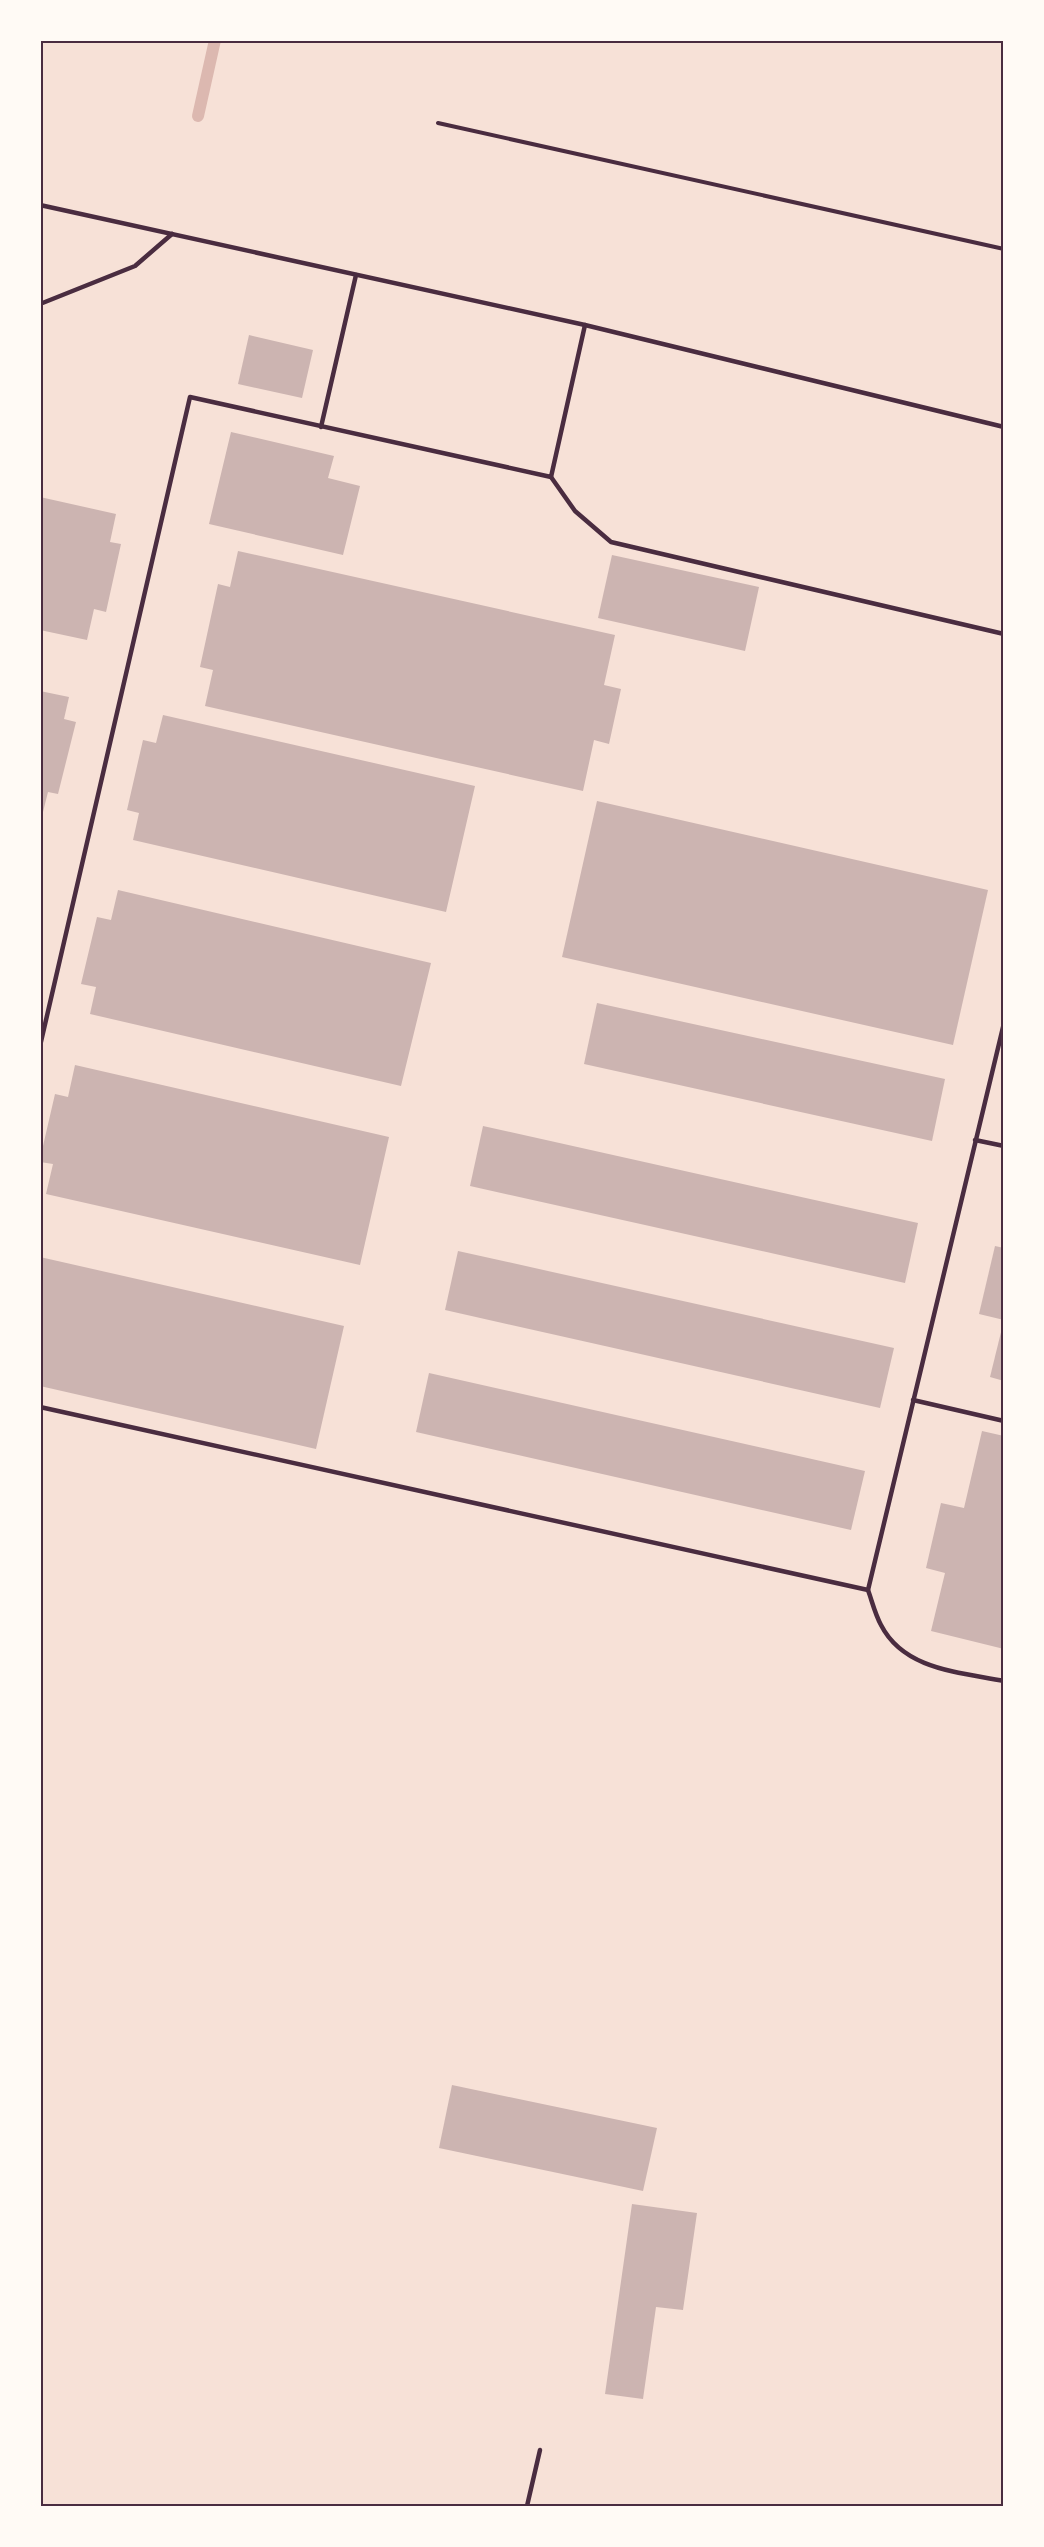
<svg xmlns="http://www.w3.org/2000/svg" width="1044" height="2547" font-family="Helvetica,sans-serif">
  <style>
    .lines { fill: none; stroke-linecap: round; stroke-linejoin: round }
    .stream { stroke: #dcb8b0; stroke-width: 12 }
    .building { fill: #ccb4b1 }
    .path { stroke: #4a2c40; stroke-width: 4 }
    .service { stroke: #4a2c40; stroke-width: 4.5 }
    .neatline { fill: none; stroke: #4a2c40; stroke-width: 2 }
  </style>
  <rect width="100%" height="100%" fill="#f7e1d7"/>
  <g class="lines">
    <polyline class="stream" points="198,116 215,40"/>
  </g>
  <g class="building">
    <polygon points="249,335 313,350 302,398 238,384"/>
    <polygon points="231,432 334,456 328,478 360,486 343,555 209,524"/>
    <polygon points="40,497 116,514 110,542 121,544 106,612 94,609 87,640 40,630"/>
    <polygon points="238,551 615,635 604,685 621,689 609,744 594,740 583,791 205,706 213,670 200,667 218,584 230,587"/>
    <polygon points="612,555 759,587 745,651 598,618"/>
    <polygon points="40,691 69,697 64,719 76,722 58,794 48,792 41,820"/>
    <polygon points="163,715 475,786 446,912 133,840 139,813 127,810 143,740 156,743"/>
    <polygon points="597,801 988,890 953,1045 562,957"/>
    <polygon points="118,890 431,963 401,1086 90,1014 96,987 81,984 97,917 111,920"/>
    <polygon points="597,1003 945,1079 932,1141 584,1064"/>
    <polygon points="75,1065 389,1137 360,1265 46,1194 53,1164 40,1162 40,1159 55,1094 68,1097"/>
    <polygon points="483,1126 918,1223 905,1283 470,1186"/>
    <polygon points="995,1246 1004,1248 1004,1320 979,1314"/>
    <polygon points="458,1251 894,1348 880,1408 445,1310"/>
    <polygon points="40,1257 344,1326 316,1449 40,1386"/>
    <polygon points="1003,1324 1004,1324 1004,1381 990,1377"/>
    <polygon points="429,1373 865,1471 851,1530 416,1432"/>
    <polygon points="982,1431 1004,1436 1004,1649 931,1631 945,1573 926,1568 941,1503 964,1508"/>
    <polygon points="452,2085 657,2128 643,2191 439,2148"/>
    <polygon points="632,2204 697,2213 683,2310 656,2307 643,2399 605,2394"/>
  </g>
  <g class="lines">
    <polyline class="path" points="438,123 1004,249"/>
    <g class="service">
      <polyline points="40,205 585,325 1004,427"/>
      <polyline points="40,304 135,266 172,234"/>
      <polyline points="321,427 356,275"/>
      <polyline points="551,477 575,511 611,542 1004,634"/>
      <path d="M1004 1023 868 1590C872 1601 875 1614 881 1625 904 1670 959 1672 1004 1681"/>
      <polyline points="40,1046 190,397 551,477 585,325"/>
      <polyline points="975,1140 1004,1146"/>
      <polyline points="913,1400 1004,1421"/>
      <polyline points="40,1407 868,1590"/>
      <polyline points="527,2506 540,2450"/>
    </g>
  </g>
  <rect width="1044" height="2547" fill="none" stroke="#fffaf5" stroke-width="84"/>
  <rect x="42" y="42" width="960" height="2463" class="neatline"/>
</svg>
